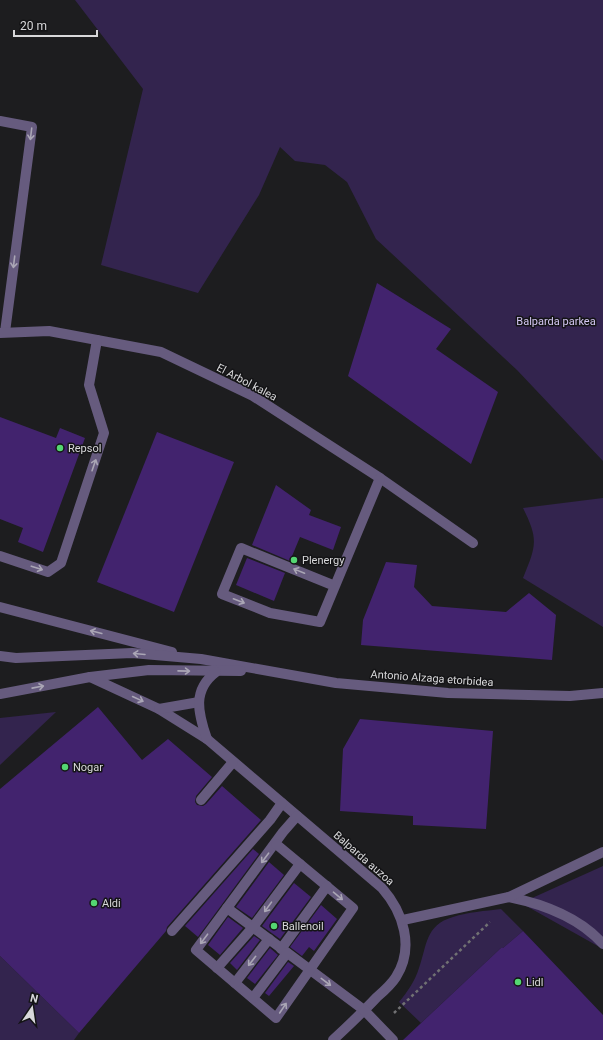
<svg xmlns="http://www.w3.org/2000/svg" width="603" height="1040" font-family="Roboto,sans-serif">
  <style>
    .green { fill: #33244e }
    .building { fill: #42236e }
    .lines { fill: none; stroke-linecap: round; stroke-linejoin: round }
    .path { stroke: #717173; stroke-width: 2.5; stroke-dasharray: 3 3; stroke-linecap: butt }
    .minor { stroke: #665b7e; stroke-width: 10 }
    .oneway { stroke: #aaa6b5 }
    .poi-dot { fill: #54d672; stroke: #141416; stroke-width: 1.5 }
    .labels { text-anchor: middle; stroke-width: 3; stroke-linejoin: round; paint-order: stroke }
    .park-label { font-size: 11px; fill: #d4c7f3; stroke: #141416 }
    .street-label { font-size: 11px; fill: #d8d8da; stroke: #141416 }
    .poi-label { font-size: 11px; fill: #d8d8da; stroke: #141416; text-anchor: start }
  </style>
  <rect width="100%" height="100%" fill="#1d1d1f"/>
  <g class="green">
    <polygon points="75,0 603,0 603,461 517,370 376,239 347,182 325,165 295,161 280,147 259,195 198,293 101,265 143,89"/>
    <path d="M603 498V627L523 578C536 546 539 540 523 508Z"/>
    <polygon points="56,712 0,765 0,718"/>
    <polygon points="603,866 603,949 521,903"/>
    <path d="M501 909 523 931 503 948 502 947 421 1023 399 1002C408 991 415 981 419 968 427 946 425 925 453 917 468 912 485 911 501 909Z"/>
    <polygon points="0,956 79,1033 74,1040 0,1040"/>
  </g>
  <g class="building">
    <polygon points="377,283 451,329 436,349 498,392 471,464 348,376"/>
    <polygon points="0,417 56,438 60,428 85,438 43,552 18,542 23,528 0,519"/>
    <polygon points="157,432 234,462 174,612 97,582"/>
    <polygon points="276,485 311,510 309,515 341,527 333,550 300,537 290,561 252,545"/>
    <polygon points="247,558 285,573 274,601 236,585"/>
    <polygon points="386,562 417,565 414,587 432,606 506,612 529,593 556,615 552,660 361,645 363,620"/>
    <polygon points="98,707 142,760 168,739 212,777 196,796 195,802 197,805 203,806 206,804 222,786 261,820 167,927 166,931 79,1033 0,956 0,789"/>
    <polygon points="360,719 493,731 486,829 413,825 413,816 340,811 343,749"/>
    <polygon points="253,849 259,854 198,937 185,926"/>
    <polygon points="269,862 284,875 252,918 236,907"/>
    <polygon points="294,883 311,897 280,939 262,926"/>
    <polygon points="321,905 337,919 314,951 309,947 302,956 290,947"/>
    <polygon points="228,917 243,928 220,955 208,945"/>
    <polygon points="523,931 603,1015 603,1040 403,1040 502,947 503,948"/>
    <polygon points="254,936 260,940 237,970 230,963"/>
    <polygon points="270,948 278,955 255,984 247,978"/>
    <polygon points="288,962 294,966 269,996 265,993"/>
  </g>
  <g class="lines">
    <polyline class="path" points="394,1013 490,922"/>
    <g class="minor">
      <polyline points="0,121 32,127 5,332"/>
      <polyline points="0,333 49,331 161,352 253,396 380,478 473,543"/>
      <polyline points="0,556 48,572 61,563 104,433 89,385 97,340"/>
      <polyline points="335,586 241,548 222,594 270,613 320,622 380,478"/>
      <polyline points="0,607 172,652"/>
      <polyline points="0,656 16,658 132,653 201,659 336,683 448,693 570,696 603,693"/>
      <path d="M90 677 159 709 207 739 382 888C403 912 415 947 396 977 391 985 384 991 377 997 363 1012 348 1026 333 1040"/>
      <polyline points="0,694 90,677 149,670 241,671"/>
      <polyline points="159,709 199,702"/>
      <path d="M207 739C198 713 192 690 216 672"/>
      <polyline points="201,800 233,762"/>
      <polyline points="297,816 283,832 227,908 364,1010 393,1040"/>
      <path d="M509 897C543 904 579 917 603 944"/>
      <polyline points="227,908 196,950 276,1018 353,908 276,844"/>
      <polyline points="403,920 509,897 603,852"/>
      <polyline points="172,931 270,820 282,803"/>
      <polyline points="281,949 327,886"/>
      <polyline points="217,968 253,927 300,864"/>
      <polyline points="235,983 269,939"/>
      <polyline points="253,998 287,953"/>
    </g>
  </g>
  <defs><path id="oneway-shaft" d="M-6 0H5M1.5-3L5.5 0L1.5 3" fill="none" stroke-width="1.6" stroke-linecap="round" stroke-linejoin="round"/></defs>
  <g class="oneway">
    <use href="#oneway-shaft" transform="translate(31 134) rotate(97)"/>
    <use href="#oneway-shaft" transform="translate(14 262) rotate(97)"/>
    <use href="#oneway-shaft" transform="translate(94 465) rotate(-71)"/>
    <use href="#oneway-shaft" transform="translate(37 568) rotate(18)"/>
    <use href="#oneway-shaft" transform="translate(299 571) rotate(-158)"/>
    <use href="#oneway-shaft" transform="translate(239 601) rotate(21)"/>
    <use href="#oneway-shaft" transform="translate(96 632) rotate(-166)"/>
    <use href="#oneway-shaft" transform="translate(139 654) rotate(-175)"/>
    <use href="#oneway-shaft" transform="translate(184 671) rotate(1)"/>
    <use href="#oneway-shaft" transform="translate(38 687) rotate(-11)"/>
    <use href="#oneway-shaft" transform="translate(138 699) rotate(25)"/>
    <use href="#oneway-shaft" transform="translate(265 858) rotate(127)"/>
    <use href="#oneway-shaft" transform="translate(338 896) rotate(40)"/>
    <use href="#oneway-shaft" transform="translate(268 907) rotate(126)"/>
    <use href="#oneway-shaft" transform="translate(204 939) rotate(127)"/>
    <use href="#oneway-shaft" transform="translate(252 961) rotate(128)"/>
    <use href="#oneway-shaft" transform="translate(326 982) rotate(37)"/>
    <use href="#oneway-shaft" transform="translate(283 1008) rotate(-56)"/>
  </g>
  <g class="poi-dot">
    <circle cx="60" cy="448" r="4"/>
    <circle cx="294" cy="560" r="4"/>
    <circle cx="65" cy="767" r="4"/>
    <circle cx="94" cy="903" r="4"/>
    <circle cx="274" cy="926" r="4"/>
    <circle cx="518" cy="982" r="4"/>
  </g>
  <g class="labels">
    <g class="park-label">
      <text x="556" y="325">Balparda parkea</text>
    </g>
    <g class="street-label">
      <text transform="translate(247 382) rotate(28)" y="4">El Arbol kalea</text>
      <text transform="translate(432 678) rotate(4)" y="4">Antonio Alzaga etorbidea</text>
      <text transform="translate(364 858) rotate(41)" y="4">Balparda auzoa</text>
    </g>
    <g class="poi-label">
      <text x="68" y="452">Repsol</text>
      <text x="302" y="564">Plenergy</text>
      <text x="73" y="771">Nogar</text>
      <text x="102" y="907">Aldi</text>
      <text x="282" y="930">Ballenoil</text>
      <text x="526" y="986">Lidl</text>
    </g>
  </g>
  <g transform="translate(32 1008) rotate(13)" stroke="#141416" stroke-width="3" paint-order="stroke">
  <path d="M0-3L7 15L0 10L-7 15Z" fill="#d8d8da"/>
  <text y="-6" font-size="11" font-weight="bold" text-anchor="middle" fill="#d8d8da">N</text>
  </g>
  <path d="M14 30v6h83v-6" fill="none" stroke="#d8d8da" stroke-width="2"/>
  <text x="20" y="30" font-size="12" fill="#d8d8da" stroke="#141416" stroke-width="3" paint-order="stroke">20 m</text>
</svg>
